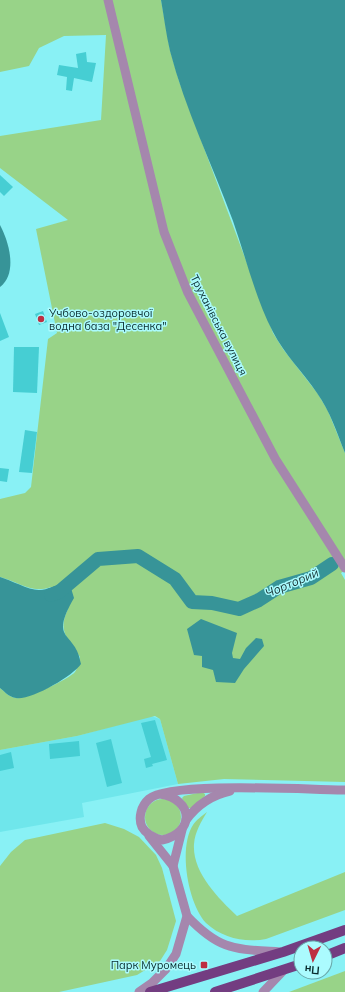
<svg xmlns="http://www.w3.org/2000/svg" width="345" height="992" font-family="Mulish,sans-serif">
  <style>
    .built { fill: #6fe6eb }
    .green { fill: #98d388 }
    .water { fill: #379498 }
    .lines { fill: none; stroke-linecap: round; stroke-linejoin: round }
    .river { stroke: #379498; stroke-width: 14 }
    .building { fill: #46ced3 }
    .minor { stroke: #a587ad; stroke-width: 9 }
    .major { stroke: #733d81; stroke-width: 10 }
    .poi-dot { fill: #be2e41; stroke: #abfbfe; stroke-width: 1.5 }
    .labels { text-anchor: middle; stroke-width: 3; stroke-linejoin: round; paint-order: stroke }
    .poi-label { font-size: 11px; fill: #082b2d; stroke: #abfbfe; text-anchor: start }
    .street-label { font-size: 11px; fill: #082b2d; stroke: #abfbfe }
    .water-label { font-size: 12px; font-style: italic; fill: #183536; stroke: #abfbfe }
  </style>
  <rect width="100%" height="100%" fill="#89f1f5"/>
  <polygon class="built" points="151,716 160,719 178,784 82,803 84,817 0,832 0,750 77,736"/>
  <g class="green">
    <path d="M0 0H161L170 50 179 81 273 333 283 349 318 394 328 411 345 453V570L341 573 345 580V782L224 779 178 784 160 719 155 716 77 736 0 750V688C5 692 9 697 16 698 25 700 69 679 75 672 78 668 79 661 80 657 68 638 57 632 68 609L51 587C31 594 19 582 0 577V499L25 493 31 487 48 339 57 333 36 229 68 220 0 168V136L101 120 106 35 64 36 39 48 29 66 0 72Z"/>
    <polygon points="202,792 205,794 205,796 191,808 188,808 182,798 184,796"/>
    <circle cx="163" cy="817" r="18"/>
    <path d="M207 812C201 822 195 832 194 844 192 872 218 898 237 916L345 872V910L266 939C245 943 222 938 206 923 188 904 178 848 193 825 196 820 202 816 207 812Z"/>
    <polygon points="105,823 124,829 139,837 156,855 162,868 176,921 167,950 160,961 137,975 59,992 0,992 0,866 11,852 25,840"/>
    <polygon points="345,971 345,992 289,992"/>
  </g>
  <g class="water">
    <path d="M161 0H345V453C337 433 330 411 317 393 303 372 284 354 273 332 255 297 246 258 233 221 212 164 185 109 170 51 166 34 164 17 161 0Z"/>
    <path d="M0 225C9 242 18 273 0 287Z"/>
    <path d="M0 577C11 580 30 591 40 590 47 590 55 585 62 584L71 588 74 598C48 643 76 630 81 664 73 676 30 701 16 698 9 697 5 692 0 688Z"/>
    <polygon points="201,619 237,633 232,653 233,658 240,659 246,648 256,638 262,639 264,646 244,669 235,683 216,682 213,670 202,667 202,656 194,655 187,629"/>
  </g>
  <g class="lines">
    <polyline class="river" points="51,595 59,592 98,559 138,556 175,579 192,602 212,603 239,609 259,600 279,587 311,578 332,564"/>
  </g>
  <g class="building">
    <polygon points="86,52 87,62 96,63 92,82 74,78 72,91 66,90 67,77 57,75 59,65 78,68 76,54"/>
    <polygon points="0,175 13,187 4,196 0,192"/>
    <polygon points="43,311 47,322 39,325 35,314"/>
    <polygon points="0,313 9,337 0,341"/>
    <polygon points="14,347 39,347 37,393 13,392"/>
    <polygon points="25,430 37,432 32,473 19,472"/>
    <polygon points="0,468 9,469 7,482 0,481"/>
    <polygon points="155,720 167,760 152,764 153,766 146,768 144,759 151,757 141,723"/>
    <polygon points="111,739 122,783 107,787 96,743"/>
    <polygon points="79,741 80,756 50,759 49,744"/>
    <polygon points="11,752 14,768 0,771 0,755"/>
  </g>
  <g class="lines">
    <g class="minor">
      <polyline points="108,0 164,232 188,293 276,460 345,568"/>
      <path d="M160 794C194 799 195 833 162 840 154 838 146 834 142 827 138 818 141 806 149 799 170 781 311 790 345 790"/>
      <path d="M186 820C197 805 212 795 230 791"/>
      <polyline points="173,866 182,830"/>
      <path d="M187 916C220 951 235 949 280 952"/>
      <polyline points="139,992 152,983 166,969 176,954 187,916 173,866 149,836"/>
      <polyline points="263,992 283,971"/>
    </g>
    <g class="major">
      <polyline points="325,956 345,948"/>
      <polyline points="150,992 283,952 345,930"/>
      <polyline points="215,992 301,964"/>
    </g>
  </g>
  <g class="poi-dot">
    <circle cx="41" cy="319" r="4"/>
    <rect x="200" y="961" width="8" height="8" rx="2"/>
  </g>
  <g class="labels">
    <g class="poi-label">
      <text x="49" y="317">Учбово-оздоровчої<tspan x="49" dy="13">водна база "Десенка"</tspan></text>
      <text x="196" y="969" text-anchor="end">Парк Муромець</text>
    </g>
    <g class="street-label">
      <text transform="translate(219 325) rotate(63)" y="4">Труханівська вулиця</text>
    </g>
    <g class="water-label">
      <text transform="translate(292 583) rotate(-23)" y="4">Чорторий</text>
    </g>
  </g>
  <g transform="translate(313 960) rotate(185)"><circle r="19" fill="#abfbfe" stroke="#6aa8aa"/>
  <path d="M0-3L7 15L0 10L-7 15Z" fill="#be2e41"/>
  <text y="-6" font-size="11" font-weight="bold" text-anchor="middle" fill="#082b2d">Пн</text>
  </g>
</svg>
